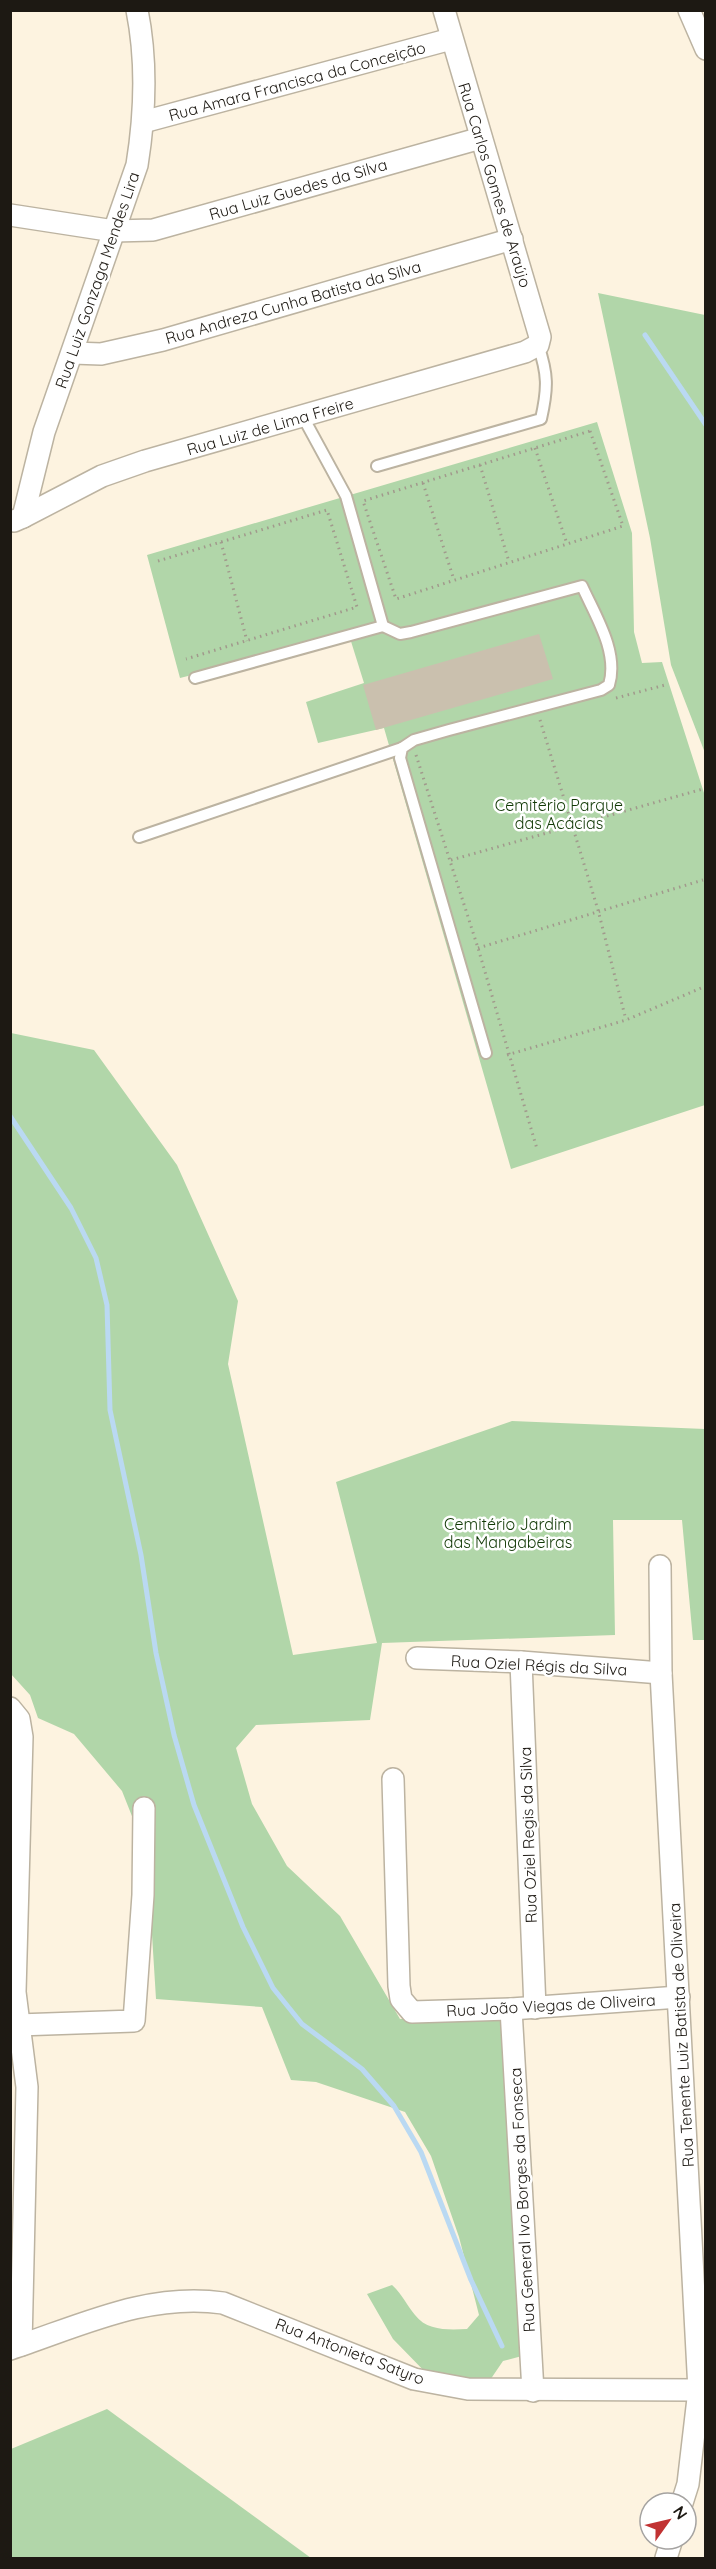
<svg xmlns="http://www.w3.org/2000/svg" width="716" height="2569" font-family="Quicksand,sans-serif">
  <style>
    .green { fill: #b1d6a9 }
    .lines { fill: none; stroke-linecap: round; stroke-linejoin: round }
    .stream { stroke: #bad9f2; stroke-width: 5 }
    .building { fill: #cac0ae }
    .service-casing { stroke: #bcb3a1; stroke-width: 14 }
    .minor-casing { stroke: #bcb3a1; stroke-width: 24 }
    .path { stroke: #a1998c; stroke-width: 3; stroke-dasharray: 1.5 4.5; stroke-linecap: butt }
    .service { stroke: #fff; stroke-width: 10 }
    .minor { stroke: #fff; stroke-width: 21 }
    .labels { text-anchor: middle; stroke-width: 5; stroke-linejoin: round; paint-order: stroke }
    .street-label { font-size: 16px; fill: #1d1913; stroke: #fff }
    .park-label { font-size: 16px; fill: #113905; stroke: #fff }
  </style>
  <rect width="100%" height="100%" fill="#fdf3e0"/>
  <g class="green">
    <polygon points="598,293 705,315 705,753 671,665 650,538"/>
    <polygon points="597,422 632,533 634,632 642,663 662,662 705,796 705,1105 511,1169 384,728 318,743 306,702 364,683 349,635 180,678 147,555"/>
    <path d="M11 1033 94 1050 177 1165 238 1301 228 1364 293 1655 377 1643 336 1482 512 1421 705 1429V1640H693L682 1520H613L615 1635 382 1643 370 1720 256 1725 236 1748 252 1804 287 1866 340 1916 400 2019 501 2011 522 2356 503 2361 486 2386 432 2379 393 2339 367 2294 392 2285C402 2294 406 2304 415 2315 427 2331 449 2330 467 2329L479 2315 459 2237 431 2156 405 2112 316 2082 291 2080 262 2007 156 1999 147 1854 122 1791 74 1734 38 1718 30 1695 11 1674Z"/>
    <polygon points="107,2409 311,2558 11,2558 11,2449"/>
  </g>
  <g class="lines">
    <g class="stream">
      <polyline points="645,335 706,425"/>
      <polyline points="10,1116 71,1208 96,1258 107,1305 110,1410 141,1555 156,1653 174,1735 194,1805 243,1927 273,1988 302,2024 362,2069 394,2106 421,2152 471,2280 502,2346"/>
    </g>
  </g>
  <polygon class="building" points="539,634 553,679 376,730 363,685"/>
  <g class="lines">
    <defs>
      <g id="service">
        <path d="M303 417 346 496 383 626 400 634 411 632 582 586C595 615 619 652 609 685L601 690 449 730 414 740 402 748 400 758 486 1053"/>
        <path d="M377 466 541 419C548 388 548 374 538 345"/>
        <polyline points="195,678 383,626"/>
        <polyline points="139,837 402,748"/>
      </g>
      <g id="minor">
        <polyline points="689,10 706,49"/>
        <polyline points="143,122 451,39"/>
        <polyline points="10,215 114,231 153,230 481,138"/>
        <polyline points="73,353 101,354 163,340 512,239"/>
        <polyline points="23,517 102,476 145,461 525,352 538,345 540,337 444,10"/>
        <path d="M14 521 23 517 44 432 137 165C145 115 147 60 137 10"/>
        <polyline points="660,1566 661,1673 699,2390 688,2484 682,2503"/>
        <polyline points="417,1658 521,1662 661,1673"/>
        <polyline points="521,1662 535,2008"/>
        <polyline points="10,1708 19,1719 22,1737 15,1992 27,2087 21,2345"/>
        <polyline points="393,1779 399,1986 401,1999 412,2012 511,2009 679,1997"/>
        <polyline points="511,2009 533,2391"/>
        <polyline points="18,2025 134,2021 143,1895 144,1808"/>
        <path d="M10 2349C80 2326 148 2292 223 2303L414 2379 468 2389 699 2390"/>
        <polyline points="666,2558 672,2539"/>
      </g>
    </defs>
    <use href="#service" class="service-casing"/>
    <use href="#minor" class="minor-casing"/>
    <g class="path">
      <polygon points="590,431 623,526 396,599 363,501"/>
      <polyline points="535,448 567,544"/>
      <polyline points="480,465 509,562"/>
      <polyline points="423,483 454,580"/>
      <polyline points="221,542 247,641"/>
      <polyline points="158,561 327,510 357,607 186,659"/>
      <polyline points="616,698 665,685"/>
      <polyline points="540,720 598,910 626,1020"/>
      <polyline points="416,755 478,948 537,1149"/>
      <polyline points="451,860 703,789"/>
      <polyline points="478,948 703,880"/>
      <polyline points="507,1055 626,1020 706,986"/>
    </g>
    <use href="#service" class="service"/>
    <use href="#minor" class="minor"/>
  </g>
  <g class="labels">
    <g class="street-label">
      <text transform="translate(297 81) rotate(-15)" y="6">Rua Amara Francisca da Conceição</text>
      <text transform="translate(495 185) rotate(73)" y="6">Rua Carlos Gomes de Araújo</text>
      <text transform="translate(298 189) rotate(-16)" y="6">Rua Luiz Guedes da Silva</text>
      <text transform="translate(97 280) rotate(-71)" y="6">Rua Luiz Gonzaga Mendes Lira</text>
      <text transform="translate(293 302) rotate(-16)" y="6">Rua Andreza Cunha Batista da Silva</text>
      <text transform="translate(270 426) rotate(-16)" y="6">Rua Luiz de Lima Freire</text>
      <text transform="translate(539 1665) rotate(3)" y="6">Rua Oziel Régis da Silva</text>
      <text transform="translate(528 1835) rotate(-92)" y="6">Rua Oziel Regis da Silva</text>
      <text transform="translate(551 2005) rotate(-3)" y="6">Rua João Viegas de Oliveira</text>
      <text transform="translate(681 2035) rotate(-93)" y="6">Rua Tenente Luiz Batista de Oliveira</text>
      <text transform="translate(522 2200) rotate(-93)" y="6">Rua General Ivo Borges da Fonseca</text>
      <text transform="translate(350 2351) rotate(21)" y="6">Rua Antonieta Satyro</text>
    </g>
    <g class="park-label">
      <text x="559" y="811">Cemitério Parque<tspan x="559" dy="18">das Acácias</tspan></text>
      <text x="508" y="1530">Cemitério Jardim<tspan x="508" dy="18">das Mangabeiras</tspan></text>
    </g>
  </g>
  <rect width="716" height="2569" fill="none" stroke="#1d1913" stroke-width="24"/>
  <g transform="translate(668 2521) rotate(56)"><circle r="28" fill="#ffffff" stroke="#a5a3a1" stroke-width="1.5"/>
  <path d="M0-4.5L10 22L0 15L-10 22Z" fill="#c13232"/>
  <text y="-9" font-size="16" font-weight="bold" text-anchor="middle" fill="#1d1913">N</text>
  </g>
</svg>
